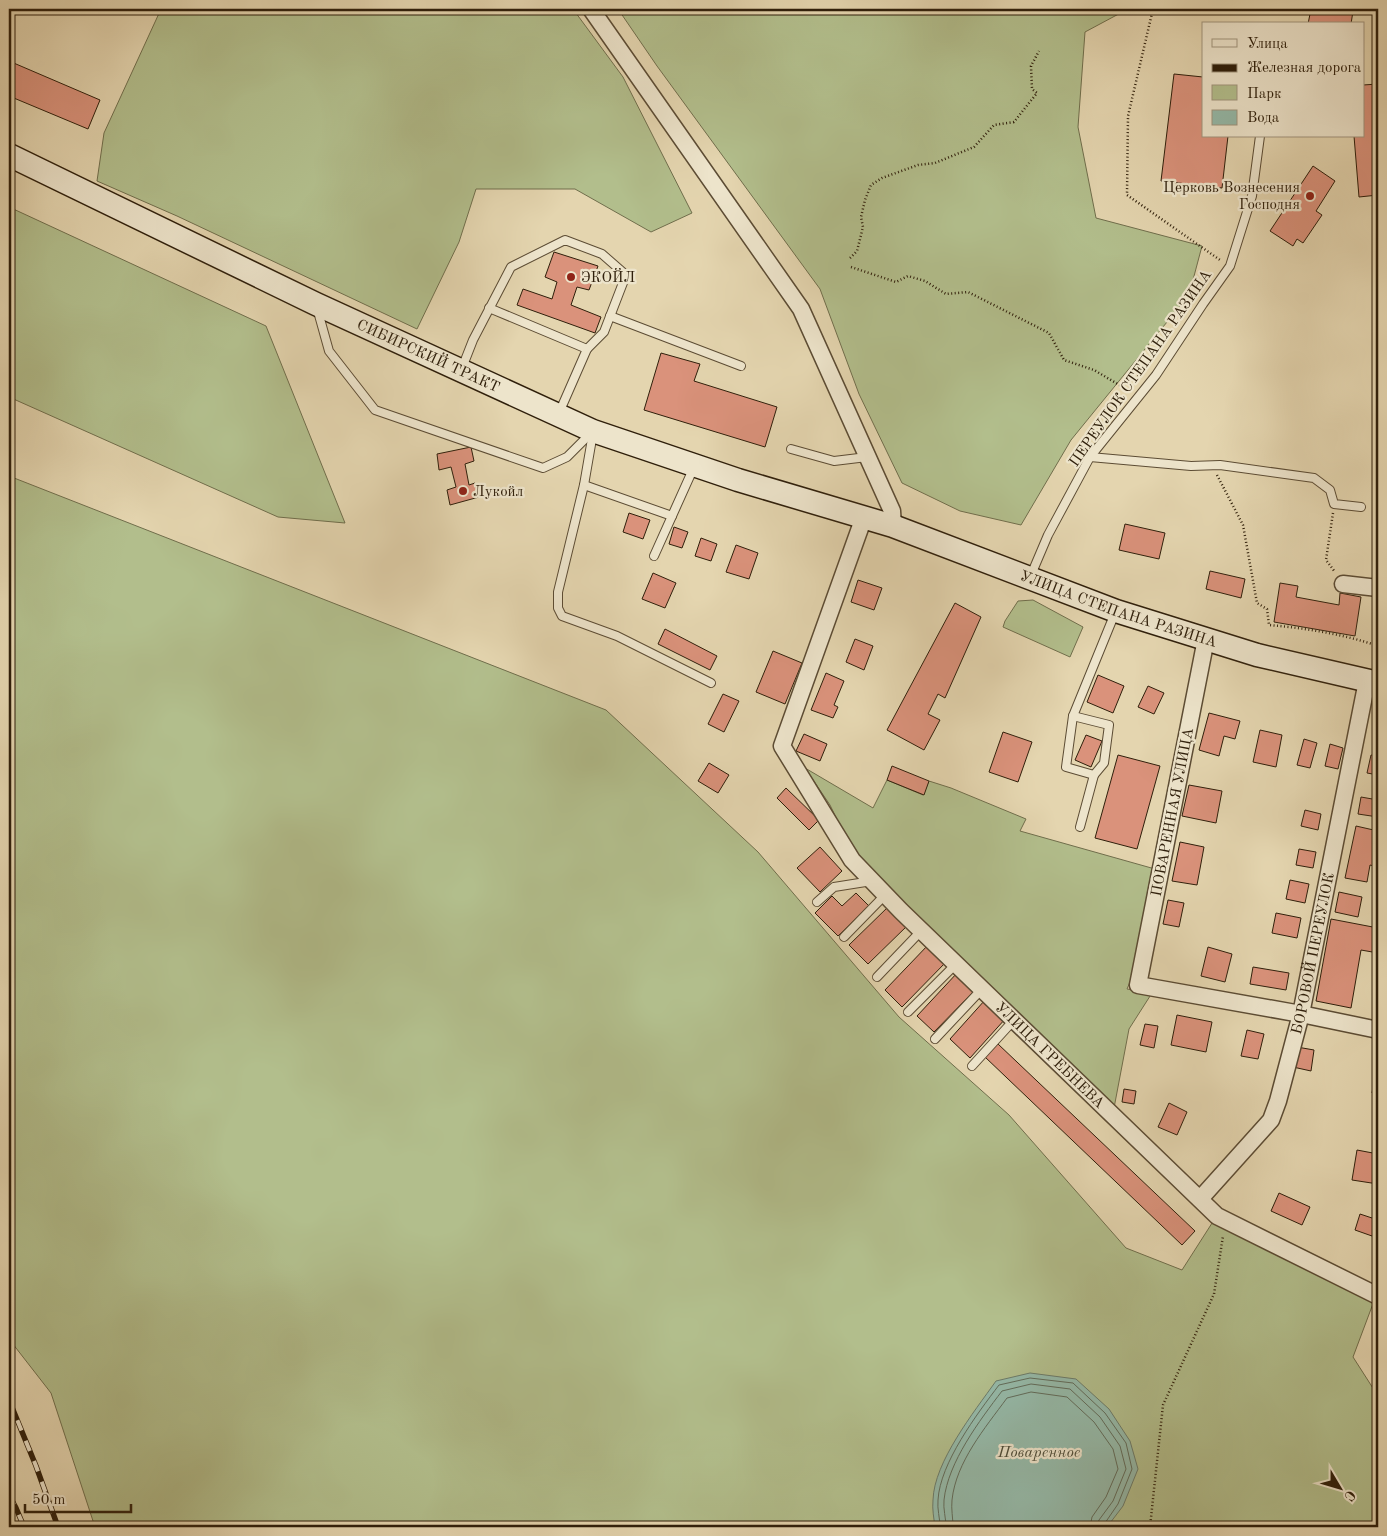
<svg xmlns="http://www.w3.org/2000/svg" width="1387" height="1536" font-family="'Old Standard TT',serif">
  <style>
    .green { fill: #b2be8c; stroke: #706e4c }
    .water { fill: #95b9a8; stroke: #6c7b69 }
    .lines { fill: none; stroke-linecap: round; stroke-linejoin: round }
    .shore { stroke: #626c5a; stroke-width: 1 }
    .building { fill: #da927b; stroke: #2f1f0b }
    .lane-casing { stroke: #5c4c34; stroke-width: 10 }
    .street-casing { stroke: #5c4c34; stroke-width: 19 }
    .secondary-casing { stroke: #2f1f0b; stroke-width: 25 }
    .path { stroke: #2f1f0b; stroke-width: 2.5; stroke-dasharray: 1 2.5; stroke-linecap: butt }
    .lane { stroke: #ede4cb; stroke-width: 8 }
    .street { stroke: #ede4cb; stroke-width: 16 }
    .secondary { stroke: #ede4cb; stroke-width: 22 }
    .rail-casing { stroke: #2f1f0b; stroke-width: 5.5 }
    .rail { stroke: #ede4cb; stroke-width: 4; stroke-dasharray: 11; stroke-linecap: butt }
    .poi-dot { fill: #8f2418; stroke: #ede4cb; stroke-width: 2 }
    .labels { text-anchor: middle; stroke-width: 4.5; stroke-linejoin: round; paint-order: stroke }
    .poi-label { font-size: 15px; fill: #2f1f0b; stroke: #ede4cb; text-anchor: start }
    .street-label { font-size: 15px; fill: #2f1f0b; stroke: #ede4cb }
    .water-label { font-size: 16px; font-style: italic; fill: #4e4d3a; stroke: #ede4cb }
  </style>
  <rect width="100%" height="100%" fill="#e4d5af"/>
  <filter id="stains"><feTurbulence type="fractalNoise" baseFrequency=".004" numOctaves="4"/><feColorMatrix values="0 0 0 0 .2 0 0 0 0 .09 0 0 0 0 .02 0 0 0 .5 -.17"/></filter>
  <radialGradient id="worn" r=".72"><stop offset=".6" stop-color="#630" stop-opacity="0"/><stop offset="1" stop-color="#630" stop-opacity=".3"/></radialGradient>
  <g class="green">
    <polygon points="161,9 573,9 623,77 692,213 651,232 575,189 476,189 459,242 417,329 177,216 97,181 104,133"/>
    <polygon points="618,9 1128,9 1085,32 1078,127 1096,218 1202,246 1189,295 1071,440 1021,525 960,511 902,483 859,394 820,289 657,66"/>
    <polygon points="9,207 266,326 345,523 278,517 9,397"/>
    <polygon points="9,476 606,710 758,852 899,1017 1009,1115 1126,1248 1182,1270 1214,1220 1374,1301 1353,1357 1378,1396 1378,1527 95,1527 51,1393 9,1339"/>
    <polygon points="1033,600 1083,627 1070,657 1003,627 1005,621 1018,601"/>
    <polygon points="805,768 873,808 887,780 923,795 929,781 951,788 1026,819 1020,831 1155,869 1133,975 1127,989 1152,993 1129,1029 1114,1108 856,859 830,805"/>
  </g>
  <path class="water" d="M1030 1373 1076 1379 1109 1409 1130 1441 1138 1469 1123 1506 1107 1527H935C934 1519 932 1509 933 1500 934 1462 974 1412 996 1381Z"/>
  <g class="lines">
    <g class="shore">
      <path d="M940 1527C940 1518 937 1509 938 1500 940 1463 977 1414 999 1385L1030 1378 1073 1383 1105 1413 1126 1443 1132 1469 1118 1504 1105 1523 1104 1527"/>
      <path d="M946 1527C946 1518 943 1509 944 1500 948 1462 980 1420 1002 1391L1031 1384 1070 1389 1100 1417 1120 1446 1126 1469 1113 1501 1099 1520 1097 1527"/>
      <path d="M953 1527C953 1518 951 1509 952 1500 956 1462 985 1428 1007 1398L1031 1392 1067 1397 1094 1422 1113 1449 1118 1469 1106 1497 1092 1517 1090 1527"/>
    </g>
  </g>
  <g class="building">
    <polygon points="1311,9 1341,9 1353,11 1351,24 1308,24"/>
    <polygon points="9,61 100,100 88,129 9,96"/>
    <polygon points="1174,74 1203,77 1203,136 1228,136 1222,188 1161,181"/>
    <polygon points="1378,84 1378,195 1359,197 1354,136 1363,136 1363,85"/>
    <polygon points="1313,166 1335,181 1316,211 1322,215 1303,243 1297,239 1293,246 1270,231"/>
    <polygon points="554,252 598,266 589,290 577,287 571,305 601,317 595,333 517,305 523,289 552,299 557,282 545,277"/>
    <polygon points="661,353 700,364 694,381 777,407 765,447 644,410"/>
    <polygon points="471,447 474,461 465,464 469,485 475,483 479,497 450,505 447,490 456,487 451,467 439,470 437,454"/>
    <polygon points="629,513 650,520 643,539 623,532"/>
    <polygon points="1125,524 1165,533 1159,559 1119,550"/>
    <polygon points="674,527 688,532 682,548 669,544"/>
    <polygon points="701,538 717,544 711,561 695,556"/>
    <polygon points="736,545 758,553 749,579 726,572"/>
    <polygon points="1210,571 1245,579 1241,598 1206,589"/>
    <polygon points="653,573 676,583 665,608 642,599"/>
    <polygon points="858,580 882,588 874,610 851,602"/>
    <polygon points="1280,583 1298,586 1296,597 1339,605 1340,593 1361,597 1355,636 1274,622"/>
    <polygon points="955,603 981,617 945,698 938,694 928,714 940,720 924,750 887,730"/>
    <polygon points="665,629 717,656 710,670 658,644"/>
    <polygon points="855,639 873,646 864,670 846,662"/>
    <polygon points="773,651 802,663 785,704 756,692"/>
    <polygon points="826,673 844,681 834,705 838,707 833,718 811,710"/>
    <polygon points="1098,675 1124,686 1113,713 1087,702"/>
    <polygon points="1148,686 1164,693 1154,714 1138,707"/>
    <polygon points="723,694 739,701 724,732 708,724"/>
    <polygon points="1209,713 1240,721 1235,739 1224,736 1219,756 1199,750"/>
    <polygon points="1260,730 1282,735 1276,767 1253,762"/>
    <polygon points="1003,732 1032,742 1018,782 989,772"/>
    <polygon points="804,734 827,744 820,761 796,751"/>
    <polygon points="1086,735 1102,741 1091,767 1075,760"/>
    <polygon points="1304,739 1317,743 1310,768 1297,765"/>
    <polygon points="1330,744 1343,748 1338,769 1325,766"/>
    <polygon points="1118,755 1160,766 1137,849 1095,838"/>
    <polygon points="1371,755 1378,756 1378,775 1367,773"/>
    <polygon points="709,763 729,775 718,793 698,781"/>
    <polygon points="892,766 929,781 924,795 887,780"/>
    <polygon points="1189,785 1222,791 1216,823 1182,816"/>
    <polygon points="786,788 819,820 809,830 777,798"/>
    <polygon points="1361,797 1378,800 1378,817 1358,814"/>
    <polygon points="1305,810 1321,814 1318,830 1301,826"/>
    <polygon points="1356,826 1378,831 1375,847 1378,847 1378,867 1370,865 1367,882 1345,878"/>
    <polygon points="1180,842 1204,847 1197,885 1172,881"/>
    <polygon points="820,847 842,871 820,892 797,868"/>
    <polygon points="1299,849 1316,852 1313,868 1296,865"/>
    <polygon points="1290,880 1309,884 1305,903 1286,899"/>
    <polygon points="1339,892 1362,897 1358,917 1335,912"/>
    <polygon points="856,893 869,906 838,936 815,913 832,896 842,906"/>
    <polygon points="1168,900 1184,903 1179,927 1163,924"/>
    <polygon points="889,906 908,925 868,964 849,945"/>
    <polygon points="1276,913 1301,918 1297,938 1272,933"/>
    <polygon points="1331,919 1378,928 1378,953 1361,950 1351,1008 1316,1001"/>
    <polygon points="929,944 947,961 902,1007 885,990"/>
    <polygon points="1208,947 1232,954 1225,982 1201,976"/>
    <polygon points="1253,967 1289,973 1286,990 1250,984"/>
    <polygon points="958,972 976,989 934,1032 917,1016"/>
    <polygon points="985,1000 1006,1018 970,1058 950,1039"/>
    <polygon points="1177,1015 1212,1022 1206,1052 1171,1045"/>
    <polygon points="1145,1024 1158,1026 1154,1048 1140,1045"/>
    <polygon points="1247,1030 1264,1034 1258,1059 1241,1056"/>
    <polygon points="998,1044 1195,1231 1182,1245 985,1057"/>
    <polygon points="1297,1047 1314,1050 1311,1071 1293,1067"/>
    <polygon points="1377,1062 1378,1062 1378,1094 1372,1093"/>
    <polygon points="1124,1089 1136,1091 1134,1104 1122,1102"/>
    <polygon points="1169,1103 1187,1112 1177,1135 1158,1127"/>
    <polygon points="1357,1150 1378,1154 1378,1184 1352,1180"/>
    <polygon points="1279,1193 1310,1207 1302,1225 1271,1211"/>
    <polygon points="1360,1214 1378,1220 1372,1236 1355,1230"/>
  </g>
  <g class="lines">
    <defs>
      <g id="lane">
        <polyline points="317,308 329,351 375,410 543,468 567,457 592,432"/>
        <polyline points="489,308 587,349 559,413"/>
        <polyline points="610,316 741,366"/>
        <polyline points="462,368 473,340 511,267 565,240 602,254 626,275 604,332 587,349"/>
        <polyline points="593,433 584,485 558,592 558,608 562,616 617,636 711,683"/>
        <polyline points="791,449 834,461 867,457"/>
        <polyline points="1090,457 1191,466 1220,465 1314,478 1330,490 1334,504 1361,507"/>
        <polyline points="584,485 672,516"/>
        <polyline points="654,556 694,467"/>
        <polyline points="1031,575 1048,535 1090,457 1156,375 1203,304 1230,266 1252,196 1260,136"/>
        <polyline points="1073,716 1109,725 1104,763 1094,775"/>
        <polyline points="1080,827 1094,775 1066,767 1073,716 1115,613"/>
        <polyline points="817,902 834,887 872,881"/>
        <polyline points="844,937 885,895"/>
        <polyline points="877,977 921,931"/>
        <polyline points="908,1012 956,964"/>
        <polyline points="935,1039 982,989"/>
        <polyline points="972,1066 1014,1020"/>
      </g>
      <g id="street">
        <polyline points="591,9 801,309 892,511 893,526"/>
        <path id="s1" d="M864 517 782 746 852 860 901 911 1217 1216 1378 1296"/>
        <polyline points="1343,584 1378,588"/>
        <polyline points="1206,639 1138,985 1301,1014 1378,1030"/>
        <path id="s2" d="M1200 1199 1271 1120 1278 1101 1301 1014 1367 681"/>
      </g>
      <g id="secondary">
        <path id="s3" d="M9 155 316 304 593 431 738 480 893 526 1116 611 1257 655 1378 683"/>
      </g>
    </defs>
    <use href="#lane" class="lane-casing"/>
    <use href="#street" class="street-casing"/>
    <use href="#secondary" class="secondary-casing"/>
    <g class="path">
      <polyline points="1153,9 1128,116 1127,195 1220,260"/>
      <polyline points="850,258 857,251 863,227 861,217 865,200 871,185 882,178 918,165 935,163 974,147 994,125 1014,122 1037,93 1032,89 1031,66 1039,51"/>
      <polyline points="851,267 896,282 908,276 925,281 946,294 968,292 1049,333 1064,360 1094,370 1121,386 1141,375"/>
      <path d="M1217 475 1243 525 1257 603 1267 609 1269 625C1305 628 1343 634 1378 646V648"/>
      <polyline points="1333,513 1326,560 1335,572"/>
      <polyline points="1150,1527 1163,1405 1214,1294 1223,1236"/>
    </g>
    <use href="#lane" class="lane"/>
    <use href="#street" class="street"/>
    <use href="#secondary" class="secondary"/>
    <defs>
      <g id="rail">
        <polyline points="9,1400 36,1466 58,1527"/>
        <polyline points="9,1495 16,1508 24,1527"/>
      </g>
    </defs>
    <use href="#rail" class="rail-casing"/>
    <use href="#rail" class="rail"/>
  </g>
  <g class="poi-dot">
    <circle cx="1310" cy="196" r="5"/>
    <circle cx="571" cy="277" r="5"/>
    <circle cx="463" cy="491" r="5"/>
  </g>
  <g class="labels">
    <g class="poi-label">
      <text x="1300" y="192" text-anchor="end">Церковь Вознесения<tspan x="1300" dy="17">Господня</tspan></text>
      <text x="581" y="282">ЭКОЙЛ</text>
      <text x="473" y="496">Лукойл</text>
    </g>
    <g class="street-label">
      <text dy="5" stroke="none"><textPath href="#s3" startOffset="465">СИБИРСКИЙ ТРАКТ</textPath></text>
      <text transform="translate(1140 368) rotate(-55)" y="5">ПЕРЕУЛОК СТЕПАНА РАЗИНА</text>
      <text dy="5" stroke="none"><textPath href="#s3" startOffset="1201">УЛИЦА СТЕПАНА РАЗИНА</textPath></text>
      <text transform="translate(1172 812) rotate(-79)" y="5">ПОВАРЕННАЯ УЛИЦА</text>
      <text dy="5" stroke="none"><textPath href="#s2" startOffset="278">БОРОВОЙ ПЕРЕУЛОК</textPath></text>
      <text dy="5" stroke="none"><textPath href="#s1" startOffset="655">УЛИЦА ГРЕБНЕВА</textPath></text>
    </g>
    <g class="water-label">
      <text x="1039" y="1457">Поваренное</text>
    </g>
  </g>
  <rect width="1387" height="1536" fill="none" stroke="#e4d5af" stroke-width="30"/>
  <rect x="10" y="10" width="1367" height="1516" fill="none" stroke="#2f1f0b" stroke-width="2.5"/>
  <rect x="15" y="15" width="1357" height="1506" fill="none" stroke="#2f1f0b"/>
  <rect x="1202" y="22" width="162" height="115" fill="#ede4cb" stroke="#a1957e"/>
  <rect x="1212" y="39" width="25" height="8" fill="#ede4cb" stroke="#a1957e"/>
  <text x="1247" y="48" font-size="15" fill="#2f1f0b">Улица</text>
  <rect x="1212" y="64" width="25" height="8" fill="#2f1f0b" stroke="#a1957e"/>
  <text x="1247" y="72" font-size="15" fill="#2f1f0b">Железная дорога</text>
  <rect x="1212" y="85" width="25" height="15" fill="#b2be8c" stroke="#a1957e"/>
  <text x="1247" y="98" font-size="15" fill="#2f1f0b">Парк</text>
  <rect x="1212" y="110" width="25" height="15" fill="#95b9a8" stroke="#a1957e"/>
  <text x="1247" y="122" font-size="15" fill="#2f1f0b">Вода</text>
  <g transform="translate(1340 1488) rotate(128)" stroke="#ede4cb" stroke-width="4" paint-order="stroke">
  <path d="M0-4L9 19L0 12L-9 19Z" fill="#2f1f0b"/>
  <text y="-8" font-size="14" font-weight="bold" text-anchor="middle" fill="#2f1f0b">С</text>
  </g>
  <path d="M25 1504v8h106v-8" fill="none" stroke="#2f1f0b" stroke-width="2.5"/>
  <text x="32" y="1504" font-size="15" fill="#2f1f0b" stroke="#ede4cb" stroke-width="4" paint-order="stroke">50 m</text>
  <rect width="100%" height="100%" filter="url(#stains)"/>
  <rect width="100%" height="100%" fill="url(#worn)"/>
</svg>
